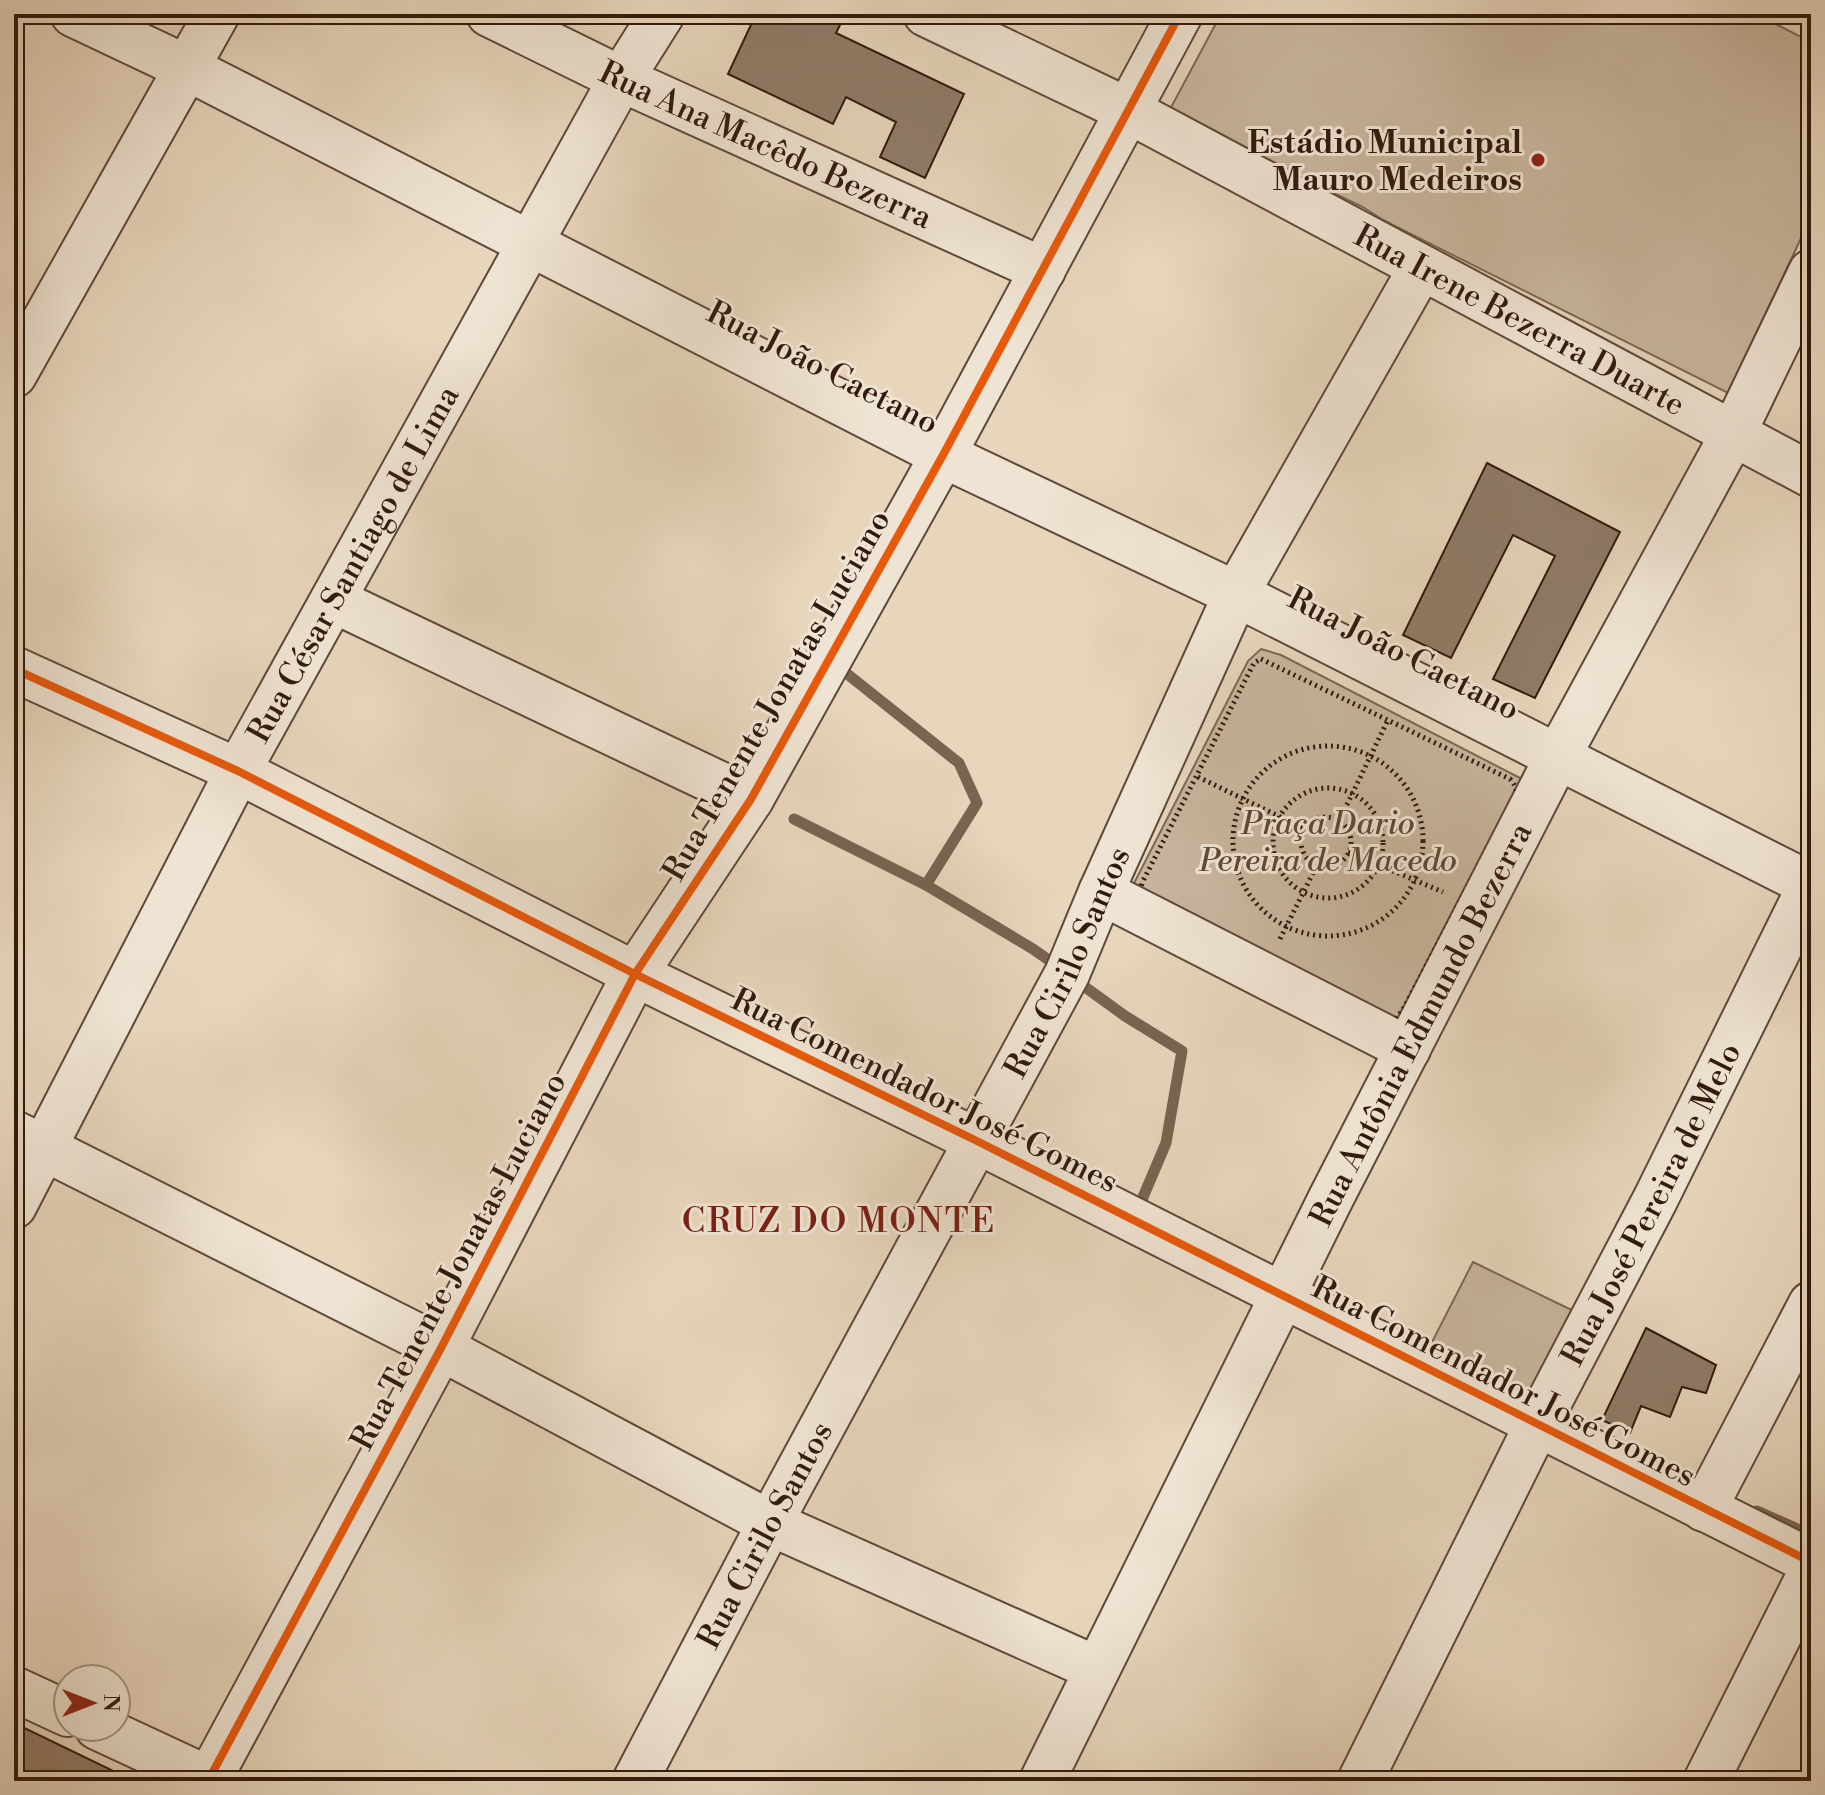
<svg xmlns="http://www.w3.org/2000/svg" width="1825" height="1795" font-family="'Libre Bodoni',serif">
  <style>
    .green { fill: #c8b59e; stroke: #7c6856; stroke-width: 2 }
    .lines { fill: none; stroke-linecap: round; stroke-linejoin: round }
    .stream { stroke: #796452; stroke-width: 11 }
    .building { fill: #907b68; stroke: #311a0d; stroke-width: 2 }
    .minor-casing { stroke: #5e4939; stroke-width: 48 }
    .path { stroke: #311a0d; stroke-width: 5; stroke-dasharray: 2 4; stroke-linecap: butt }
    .minor { stroke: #efe4d3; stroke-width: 44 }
    .cycleway-casing { stroke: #efe4d3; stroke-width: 13 }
    .cycleway { stroke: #e8590c; stroke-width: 8 }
    .poi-dot { fill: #8f2418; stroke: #efe4d3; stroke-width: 3 }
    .labels { text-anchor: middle; stroke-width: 6; stroke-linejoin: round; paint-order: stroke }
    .poi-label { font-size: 32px; font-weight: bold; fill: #311a0d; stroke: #efe4d3; text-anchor: end }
    .street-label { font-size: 32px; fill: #311a0d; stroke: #efe4d3 }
    .park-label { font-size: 32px; font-style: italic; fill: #5e4838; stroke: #efe4d3 }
    .neighbourhood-label { font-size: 34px; letter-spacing: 2px; fill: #7a1f14; stroke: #efe4d3 }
  </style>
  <rect width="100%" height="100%" fill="#e7d5bc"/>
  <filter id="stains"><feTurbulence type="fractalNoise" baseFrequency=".0025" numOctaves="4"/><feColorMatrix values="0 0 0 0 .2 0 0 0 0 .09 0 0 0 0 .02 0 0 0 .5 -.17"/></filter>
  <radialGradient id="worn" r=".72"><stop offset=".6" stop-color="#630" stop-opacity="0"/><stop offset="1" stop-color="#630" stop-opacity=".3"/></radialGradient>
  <g class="green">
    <polygon points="1221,14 1756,14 1811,42 1811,217 1728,393 1383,220 1363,207 1168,113"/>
    <polygon points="1261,649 1281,655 1522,779 1403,1026 1131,889 1248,661"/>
    <polygon points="1473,1262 1586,1317 1539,1401 1430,1346"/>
  </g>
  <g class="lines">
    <g class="stream">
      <polyline points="846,673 959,763 977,803 926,885 1033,949 1060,968"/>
      <polyline points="794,819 926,885"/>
      <polyline points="1074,979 1125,1016 1182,1051 1166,1143 1138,1209 1141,1210"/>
      <polyline points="1757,1511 1811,1535"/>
    </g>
  </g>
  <g class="building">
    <polygon points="756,14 793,14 800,17 801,14 821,14 841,23 836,33 964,94 925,178 880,157 896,122 846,97 833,124 728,74"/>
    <polygon points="1487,463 1620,532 1535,698 1493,679 1555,556 1513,535 1451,658 1403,635"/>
    <polygon points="1646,1328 1716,1365 1706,1393 1682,1387 1670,1417 1641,1406 1630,1433 1602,1420"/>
    <polygon points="14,1723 134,1781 14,1781"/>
  </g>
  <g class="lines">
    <defs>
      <g id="minor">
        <polyline points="73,14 187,68 943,455 1236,594 1811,885"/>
        <path id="s1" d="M489 14 621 79 1043 270"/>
        <path id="s2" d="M926 14 1129 111 1811 475"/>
        <polyline points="14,375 217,14"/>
        <polyline points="333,600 751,799"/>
        <polyline points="14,669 238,771 635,974 977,1141 1811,1562"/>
        <polyline points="1101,892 1408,1049"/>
        <polyline points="14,1133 441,1348 770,1523 1097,1669"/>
        <path id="s3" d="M14 1206 238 771 621 79 662 14"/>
        <polyline points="1704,1509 1811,1304"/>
        <polyline points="14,1689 68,1714"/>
        <polyline points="97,1727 213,1781"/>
        <polyline points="208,1781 441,1348 635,974 751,799 943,455 1180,14"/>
        <path id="s4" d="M635 1781 770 1523 1067 974 1101 892 1236 594 1421 268"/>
        <path id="s5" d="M1042 1781 1331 1198 1557 758 1733 434 1811 272"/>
        <path id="s6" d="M1360 1781 1538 1423 1655 1200 1811 884"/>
        <polyline points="1706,1781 1811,1572"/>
      </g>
    </defs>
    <use href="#minor" class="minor-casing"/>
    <g class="path">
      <path d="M1261 659 1510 779C1517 787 1518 792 1513 802L1405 1006 1394 1022 1386 1021 1148 904C1140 896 1139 891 1143 881L1254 663Z"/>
      <circle cx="1328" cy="841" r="95"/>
      <polyline points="1198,777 1305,829"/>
      <circle cx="1328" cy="843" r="55"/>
      <circle cx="1326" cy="842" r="25"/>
      <polyline points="1339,821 1388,720"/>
      <polyline points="1348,852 1443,892"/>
      <polyline points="1280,939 1317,865"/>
    </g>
    <use href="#minor" class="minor"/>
    <defs>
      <g id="cycleway">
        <polyline points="14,669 238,771 635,974 977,1141 1811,1562"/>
        <polyline points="208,1781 441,1348 635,974 751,799 943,455 1180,14"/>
      </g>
    </defs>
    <use href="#cycleway" class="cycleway-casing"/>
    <use href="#cycleway" class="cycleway"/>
  </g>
  <circle class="poi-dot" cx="1538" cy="160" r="8"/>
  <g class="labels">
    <g class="poi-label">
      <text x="1522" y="153">Estádio Municipal<tspan x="1522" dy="37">Mauro Medeiros</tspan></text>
    </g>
    <g class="street-label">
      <text dy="11" stroke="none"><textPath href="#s1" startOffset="306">Rua Ana Macêdo Bezerra</textPath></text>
      <text dy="11" stroke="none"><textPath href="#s2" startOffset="668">Rua Irene Bezerra Duarte</textPath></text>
      <text transform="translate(823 367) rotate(27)" y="11">Rua João Caetano</text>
      <text dy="11" stroke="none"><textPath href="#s3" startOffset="726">Rua César Santiago de Lima</textPath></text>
      <text transform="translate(1404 653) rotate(27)" y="11">Rua João Caetano</text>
      <text transform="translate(776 695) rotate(-60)" y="11">Rua Tenente Jonatas Luciano</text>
      <text dy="11" stroke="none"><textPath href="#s4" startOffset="926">Rua Cirilo Santos</textPath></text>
      <text dy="11" stroke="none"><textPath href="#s5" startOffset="846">Rua Antônia Edmundo Bezerra</textPath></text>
      <text transform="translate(925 1090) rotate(26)" y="11">Rua Comendador José Gomes</text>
      <text dy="11" stroke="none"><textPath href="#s6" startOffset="646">Rua José Pereira de Melo</textPath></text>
      <text transform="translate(458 1261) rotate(-62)" y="11">Rua Tenente Jonatas Luciano</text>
      <text transform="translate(1504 1381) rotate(27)" y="11">Rua Comendador José Gomes</text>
      <text dy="11" stroke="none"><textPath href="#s4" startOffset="278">Rua Cirilo Santos</textPath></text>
    </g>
    <g class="park-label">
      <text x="1328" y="834">Praça Dario<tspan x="1328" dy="37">Pereira de Macedo</tspan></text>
    </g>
    <g class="neighbourhood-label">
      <text x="839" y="1232">CRUZ DO MONTE</text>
    </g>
  </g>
  <rect width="1825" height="1795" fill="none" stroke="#e7d5bc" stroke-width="48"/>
  <rect x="16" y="16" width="1793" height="1763" fill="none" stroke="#311a0d" stroke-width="4"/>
  <rect x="24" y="24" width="1777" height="1747" fill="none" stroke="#311a0d" stroke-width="2"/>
  <g transform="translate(92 1703) rotate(90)"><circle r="38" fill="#efe4d3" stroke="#a39384" stroke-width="2"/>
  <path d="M0-6L14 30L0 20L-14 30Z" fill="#8f2418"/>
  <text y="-12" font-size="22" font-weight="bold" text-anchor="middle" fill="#311a0d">N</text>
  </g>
  <rect width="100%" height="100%" filter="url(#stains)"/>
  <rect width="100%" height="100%" fill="url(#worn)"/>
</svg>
